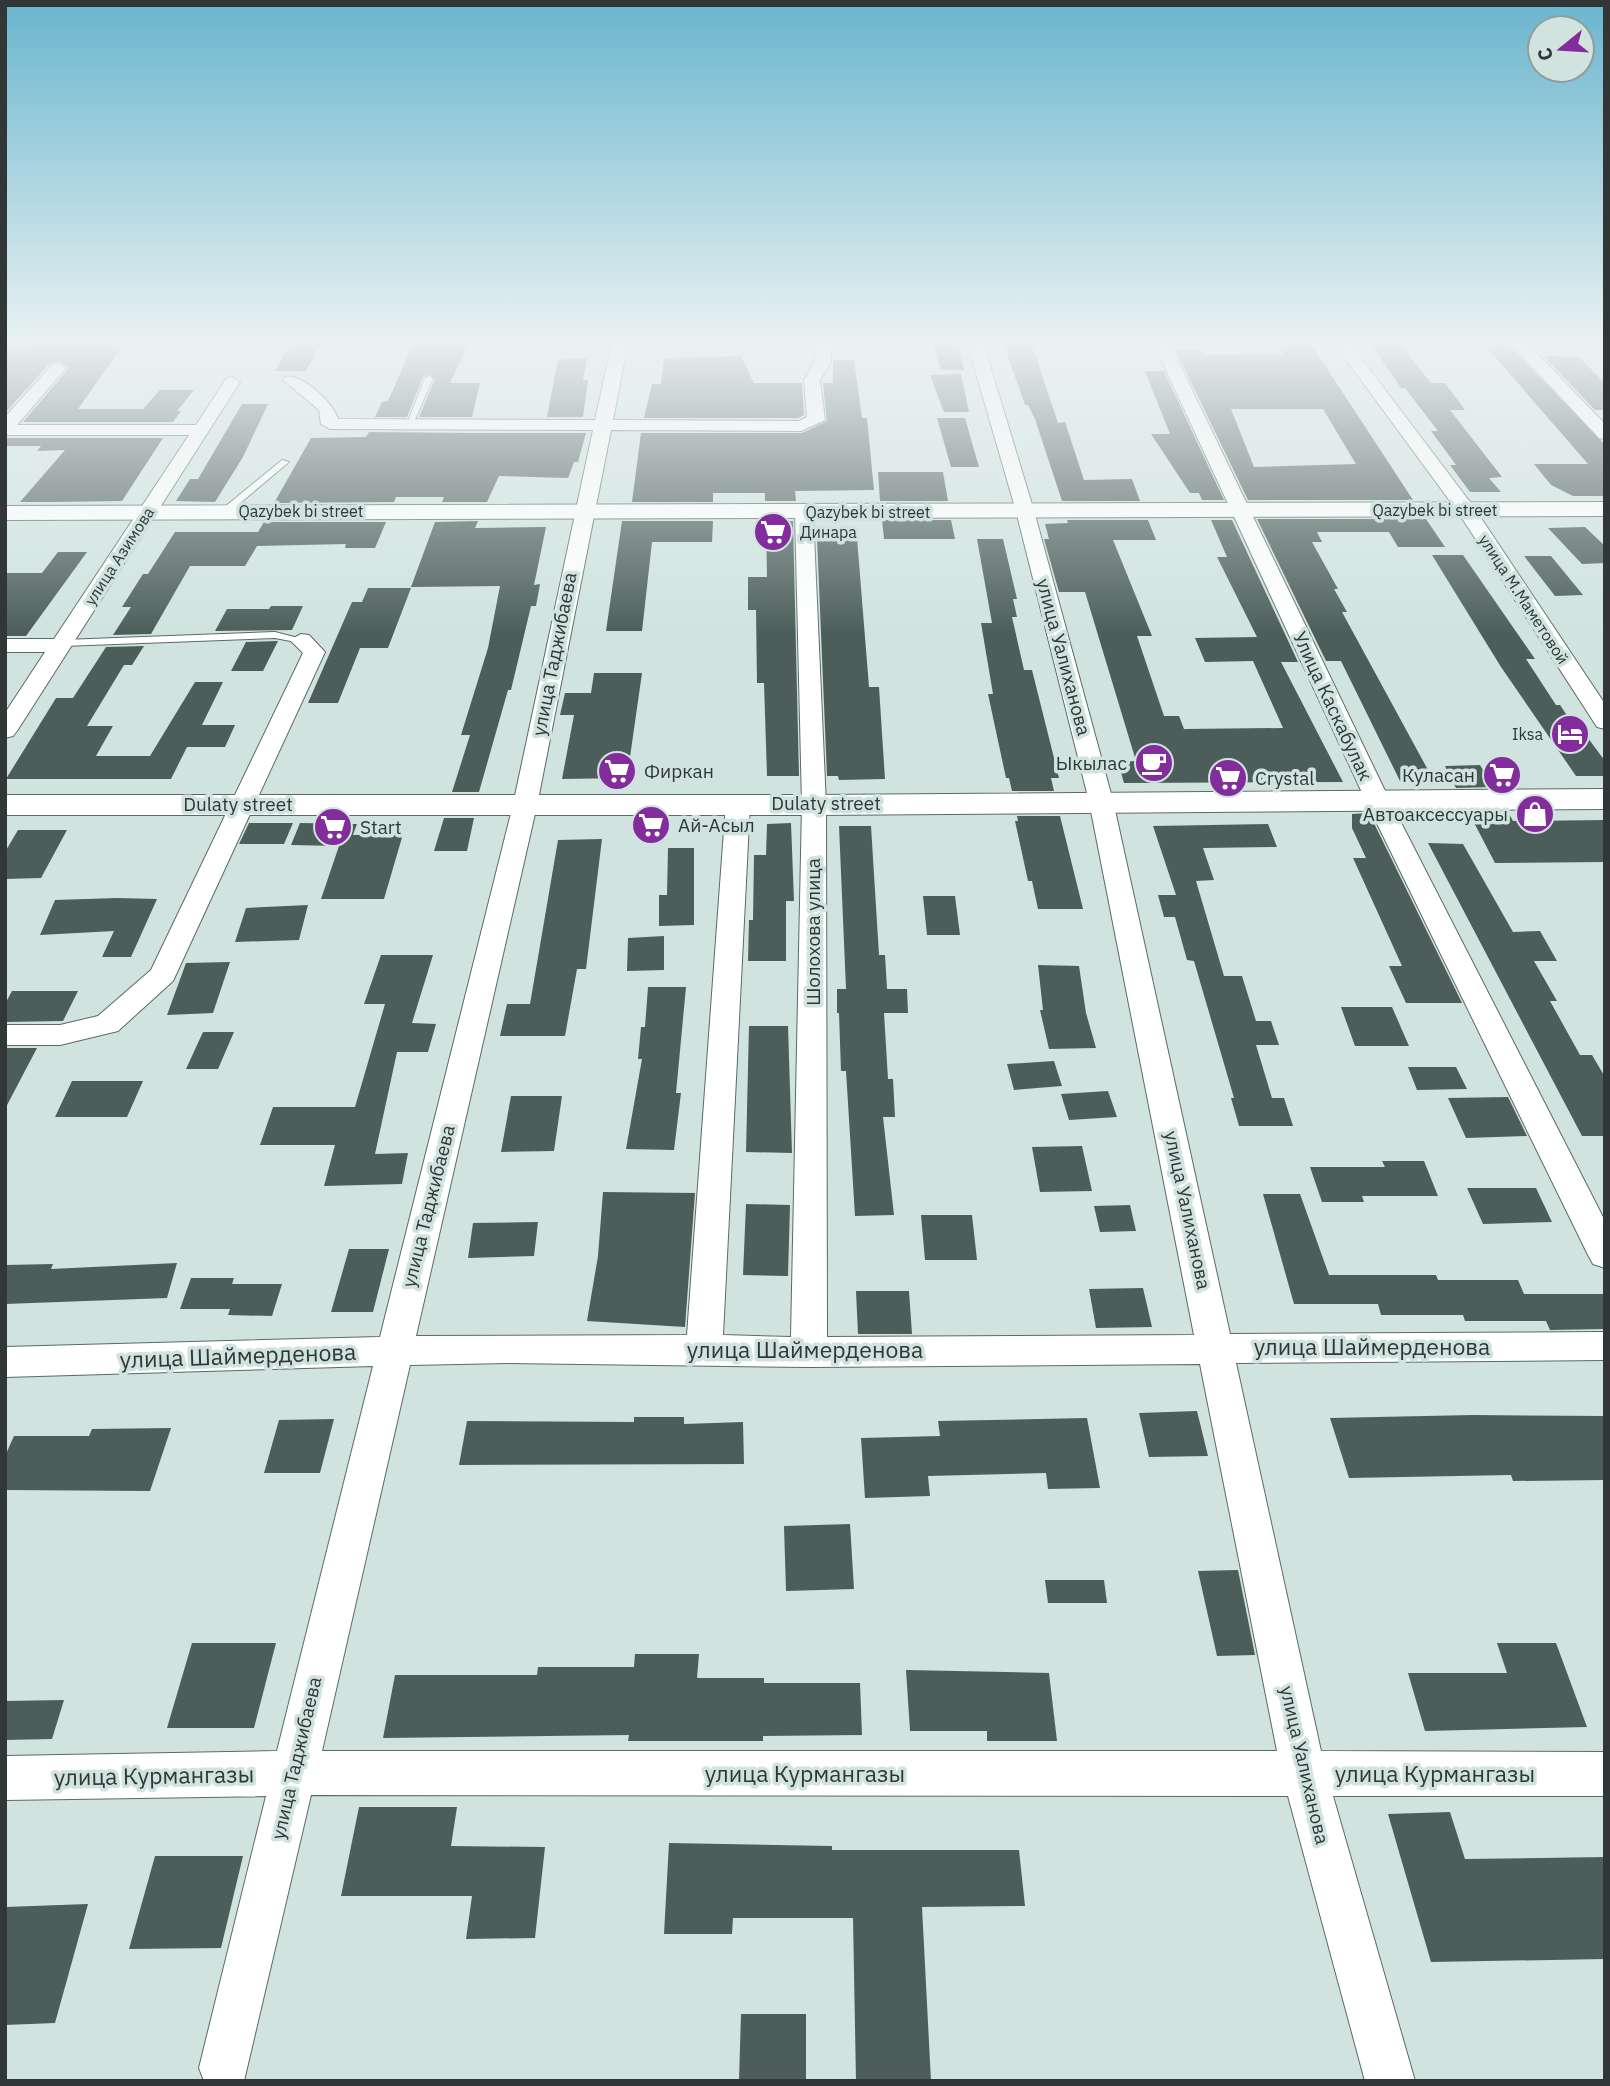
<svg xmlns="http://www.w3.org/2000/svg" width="1610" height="2086" font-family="'IBM Plex Sans',sans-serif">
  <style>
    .building { fill: #4d5e5a; fill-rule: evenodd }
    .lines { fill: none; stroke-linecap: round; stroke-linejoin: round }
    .lane-casing { stroke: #5a6b67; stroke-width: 2 }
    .street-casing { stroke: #5a6b67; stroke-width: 2 }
    .secondary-casing { stroke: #5a6b67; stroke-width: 2 }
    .lane { fill: #fff; fill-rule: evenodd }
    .street { fill: #fff; fill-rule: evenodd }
    .secondary { fill: #fff; fill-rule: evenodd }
    .labels { text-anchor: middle; stroke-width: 7; stroke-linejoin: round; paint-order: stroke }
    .far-street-label { font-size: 16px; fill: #303736; stroke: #d0e3df }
    .far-poi-label { font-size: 16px; fill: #303736; stroke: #d0e3df; text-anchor: start }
    .street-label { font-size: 19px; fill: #303736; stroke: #d0e3df }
    .poi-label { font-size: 19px; fill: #303736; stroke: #d0e3df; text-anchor: start }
    .near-street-label { font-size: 23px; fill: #303736; stroke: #d0e3df }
  </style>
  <rect width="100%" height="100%" fill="#d0e3df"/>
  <g class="building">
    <polygon points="30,342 125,342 78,409 143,409 160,390 194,390 177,411 181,411 173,422 23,422 69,368 59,361 50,363 5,413 5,345 27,346"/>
    <polygon points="291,342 322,342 306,371 275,371"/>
    <polygon points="414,342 470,342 450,383 480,383 472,417 419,417 435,379 430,374 423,377 407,417 375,417 382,402 388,401"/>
    <polygon points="932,342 958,342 964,370 941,370"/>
    <polygon points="1003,342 1031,342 1058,423 1065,422 1084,480 1132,479 1140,501 1062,501 1035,419 1028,405 1025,405"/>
    <polygon points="1483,343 1507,343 1605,445 1605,496 1573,496 1551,485 1534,464 1588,464"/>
    <path d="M1277 344H1311L1413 500H1248L1175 349H1201L1205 355 1284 354ZM1231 409H1323L1356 464 1254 467Z"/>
    <polygon points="1371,344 1400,344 1431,383 1445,383 1465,410 1450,410 1502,477 1489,478 1501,492 1470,492 1450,465 1456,465 1431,431 1438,431 1405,388 1401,388"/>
    <polygon points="741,356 754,383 802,383 804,415 798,418 644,418 652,384 661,384 664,358"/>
    <polygon points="1543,356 1579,357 1605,383 1605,410 1595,410"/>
    <polygon points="587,358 583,380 588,380 583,417 547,417 558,359"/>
    <polygon points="833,360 854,360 862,418 867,418 874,490 795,491 796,501 765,501 765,493 713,493 713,502 632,502 641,433 802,433 827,421 823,383 833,383"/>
    <polygon points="1145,371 1164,371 1224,500 1202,500 1199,493 1190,493 1151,434 1170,434"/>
    <polygon points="961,374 969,412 944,412 930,375"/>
    <polygon points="242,404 268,404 243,457 215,502 176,501 190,479 198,479"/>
    <polygon points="937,418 965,418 979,467 951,467"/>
    <polygon points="369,432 468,433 586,433 578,462 574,462 568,478 499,476 487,502 442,502 444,497 396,497 394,502 274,503 311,438 366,437"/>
    <polygon points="5,438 163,438 122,501 49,502 20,502 65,450 37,451 41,446 5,446"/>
    <polygon points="878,472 943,472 948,501 880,501"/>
    <polygon points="1257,519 1426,519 1445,547 1398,547 1389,532 1317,532 1322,542 1312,542 1338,589 1334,589 1347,612 1342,612 1434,781 1400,781 1341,661 1326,661"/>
    <polygon points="882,520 951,520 955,539 884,539"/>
    <polygon points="1067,520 1148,520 1156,540 1113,540 1152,636 1137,636 1164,716 1179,716 1184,729 1283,728 1253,661 1205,662 1195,638 1257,637 1217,557 1227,557 1211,520 1232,520 1298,662 1281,662 1343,782 1124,783 1118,762 1136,761 1085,592 1059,592 1044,539 1049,539 1045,524 1068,523"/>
    <polygon points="478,521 475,528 546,527 534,585 540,584 536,606 531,606 511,690 508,690 479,792 452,792 470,735 461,735 488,648 500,586 411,587 435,522"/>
    <polygon points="622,521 713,521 712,542 652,542 642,631 606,631"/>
    <polygon points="766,521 793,521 799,776 767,776 764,683 757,683 756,610 748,610 748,577 767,577"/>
    <polygon points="264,522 386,522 375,548 345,548 346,544 257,546 245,566 190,566 151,634 113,635 131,607 122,607 143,574 148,574 175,532 258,532"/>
    <polygon points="1585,527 1605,546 1605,563 1582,564 1548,528"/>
    <polygon points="817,538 857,538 869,687 879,687 885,779 839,780 838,776 827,776"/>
    <polygon points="977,539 1003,539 1017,599 1013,599 1017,617 1012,617 1024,670 1032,670 1059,778 1051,778 1054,791 1012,791 1009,778 1006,778 988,694 993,694 981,623 992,623"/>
    <polygon points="58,552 87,552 26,636 5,636 5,573 42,573"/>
    <polygon points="1432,555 1463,555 1535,659 1526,659 1556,705 1560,705 1574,726 1579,726 1605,761 1605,776 1576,776 1501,667"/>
    <polygon points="1524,556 1551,556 1583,595 1555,596"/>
    <polygon points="368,588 411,588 388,648 360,648 338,703 308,703 352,602 362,602"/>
    <polygon points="271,606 303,606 292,630 215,631 227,609 269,609"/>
    <polygon points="278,641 263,671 231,671 246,642"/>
    <polygon points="144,646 132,665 124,665 87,726 113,726 96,756 150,756 195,682 223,682 202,725 235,725 225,747 187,747 171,779 6,779 56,698 73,698 106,647"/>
    <polygon points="594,673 642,673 627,778 562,779 574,715 560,715 565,693 591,693"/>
    <polygon points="1480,765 1493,787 1456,788 1445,766"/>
    <polygon points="1508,812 1513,821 1605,820 1605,862 1495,863 1469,813"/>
    <polygon points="1369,813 1462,1003 1406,1003 1389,966 1402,966 1353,858 1366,858 1352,828 1352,814"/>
    <polygon points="1017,816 1060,816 1083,909 1038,909 1032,881 1028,881 1015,821 1018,821"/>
    <polygon points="444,818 474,818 467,851 434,851"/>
    <polygon points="249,823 293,823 284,844 239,844"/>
    <polygon points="300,823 357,824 353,835 403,834 384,899 321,899 339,846 291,845"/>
    <polygon points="791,823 794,901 786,901 786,961 748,961 749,920 753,920 754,855 766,855 767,824"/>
    <polygon points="1268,824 1277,847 1203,848 1214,880 1196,881 1224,976 1242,976 1256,1021 1271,1021 1279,1045 1256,1045 1272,1098 1284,1098 1293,1126 1239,1126 1231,1098 1234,1098 1194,961 1187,960 1175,917 1164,917 1158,895 1176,895 1153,826"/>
    <polygon points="839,826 871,826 879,955 885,955 887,989 907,989 908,1013 884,1013 888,1079 893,1079 895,1117 883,1117 894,1215 855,1216 846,1071 841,1071 839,1013 837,1013 837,989 846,989"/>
    <polygon points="18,830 67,830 41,878 5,879 5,852"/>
    <polygon points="602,839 586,969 577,969 565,1036 500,1036 507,1004 530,1004 558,840"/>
    <polygon points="1428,843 1463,844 1513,932 1540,931 1557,961 1534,961 1557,1001 1550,1001 1580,1055 1592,1055 1605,1077 1605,1136 1582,1136"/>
    <polygon points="668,848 694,848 694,925 659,926 659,895 667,895"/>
    <polygon points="923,896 955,896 960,935 927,935"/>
    <polygon points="117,898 157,899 131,957 102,957 114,931 40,935 55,900"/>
    <polygon points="308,905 299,940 235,942 246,908"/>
    <polygon points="664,936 664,970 627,971 628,938"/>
    <polygon points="381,955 433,955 412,1023 436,1024 428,1052 397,1052 375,1154 408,1153 402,1184 324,1186 335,1145 260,1145 273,1107 355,1107 385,1004 364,1004"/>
    <polygon points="230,962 213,1013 167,1015 186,963"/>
    <polygon points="1038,965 1079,966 1086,1013 1096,1048 1049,1049 1040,1010 1043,1010"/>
    <polygon points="648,987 686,987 676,1093 681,1093 674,1150 626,1149 642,1059 638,1059 641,1027 645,1027"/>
    <polygon points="12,991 78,991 63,1021 5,1022 5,1004"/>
    <polygon points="1341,1007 1392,1007 1409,1046 1355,1046"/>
    <polygon points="749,1026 788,1026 792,1153 746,1152"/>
    <polygon points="203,1032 234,1032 218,1069 186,1069"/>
    <polygon points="5,1048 37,1048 5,1109"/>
    <polygon points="1054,1061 1062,1086 1014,1090 1007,1064"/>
    <polygon points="1408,1067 1456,1067 1467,1089 1417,1090"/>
    <polygon points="72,1081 143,1081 127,1117 55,1117"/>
    <polygon points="1108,1091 1117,1117 1069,1120 1061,1094"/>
    <polygon points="511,1096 562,1096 554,1151 501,1152"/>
    <polygon points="1508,1097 1527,1136 1466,1138 1448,1098"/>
    <polygon points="1082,1146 1092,1191 1040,1192 1032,1147"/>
    <polygon points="1382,1161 1424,1161 1438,1196 1362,1196 1364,1202 1322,1202 1310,1167 1385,1167"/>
    <polygon points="1467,1188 1536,1188 1552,1222 1483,1224"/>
    <polygon points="603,1192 695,1193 685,1327 587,1321 598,1256"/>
    <polygon points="1263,1194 1300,1194 1329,1275 1436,1275 1438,1280 1518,1280 1524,1294 1605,1294 1605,1329 1550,1330 1546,1321 1465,1321 1463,1315 1381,1315 1378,1304 1294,1304"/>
    <polygon points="746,1204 790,1205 788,1276 743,1275"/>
    <polygon points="1130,1205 1136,1231 1100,1232 1094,1206"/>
    <polygon points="921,1215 972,1215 977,1260 925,1260"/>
    <polygon points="538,1222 534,1256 468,1258 473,1223"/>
    <polygon points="349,1249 389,1249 373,1312 331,1312"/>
    <polygon points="177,1263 167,1298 5,1304 5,1265 53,1264 51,1269"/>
    <polygon points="191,1278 234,1278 232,1284 282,1284 272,1316 228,1315 230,1309 180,1309"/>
    <polygon points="1143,1288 1152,1327 1096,1328 1089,1289"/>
    <polygon points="856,1291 909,1291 912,1334 858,1334"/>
    <polygon points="1197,1411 1208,1456 1149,1457 1139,1413"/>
    <polygon points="1473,1415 1605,1416 1605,1480 1513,1481 1511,1475 1349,1478 1330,1418"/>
    <polygon points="634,1417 684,1417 684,1424 743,1422 744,1464 459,1465 467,1421 634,1422"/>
    <polygon points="1087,1418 1100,1488 1048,1489 1046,1473 928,1476 930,1496 865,1498 861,1438 940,1436 938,1421"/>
    <polygon points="334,1419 320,1473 264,1473 279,1420"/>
    <polygon points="171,1428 150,1491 5,1490 5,1456 14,1436 89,1436 92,1429"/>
    <polygon points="850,1524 854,1589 786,1591 784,1526"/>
    <polygon points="1238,1570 1255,1655 1217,1656 1198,1571"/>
    <polygon points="1045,1580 1104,1580 1107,1603 1048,1603"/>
    <polygon points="192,1643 276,1643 254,1728 167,1728"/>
    <polygon points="1497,1643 1556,1643 1587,1727 1425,1731 1408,1673 1507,1673"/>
    <polygon points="635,1654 699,1654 697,1678 764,1678 764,1683 860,1683 862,1735 763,1736 763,1741 628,1741 629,1735 383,1738 395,1675 537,1675 538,1667 634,1667"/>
    <polygon points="906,1670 1049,1673 1057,1741 987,1741 987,1731 910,1731"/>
    <polygon points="64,1700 52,1739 5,1740 5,1701"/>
    <polygon points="359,1807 457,1807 451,1846 545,1847 535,1938 466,1939 472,1896 341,1896"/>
    <polygon points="1450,1812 1465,1859 1605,1857 1605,1959 1431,1962 1388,1814"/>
    <polygon points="669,1843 832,1846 832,1850 1019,1850 1025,1906 922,1907 931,2081 856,2081 853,1918 733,1918 732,1934 664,1934"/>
    <polygon points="155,1856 243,1856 221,1948 129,1949"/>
    <polygon points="88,1904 55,2023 5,2025 5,1907"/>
    <polygon points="741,2014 806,2014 806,2081 739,2081"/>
  </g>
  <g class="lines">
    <defs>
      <g id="lane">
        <polygon points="429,376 433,378 413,424 406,426 425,378"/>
        <polygon points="282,460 289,462 227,514 221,514 221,510"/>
        <polygon points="275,632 306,640 301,643 275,638 63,646 58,643 63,640"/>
      </g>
      <g id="street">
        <polygon points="249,342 265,342 256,349 250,347"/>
        <path d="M612 342H628L613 420 799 421 807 417 804 380 814 363 817 342H833L830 364 820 380 825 420 801 431 611 430 537 805 416 1336 687 1335 726 803 729 798H747L750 803 723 1335 791 1337 802 805 795 512 804 506 813 512 826 805 827 1337 1194 1335 1089 801 1016 511 967 342H983L1034 511 1113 801 1230 1334 1605 1332V1360L1236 1363 1321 1751 1605 1752V1796H1333L1415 2081H1365L1288 1796 311 1795 244 2081H204L199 2068 266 1796 5 1800V1756L277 1751 373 1366 5 1377V1347L380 1337 513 805 593 430 330 429 321 424 319 410 283 380 285 377C302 373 334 403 338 419L595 420ZM508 1363 809 1367 1200 1364 1277 1751H322L410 1365Z"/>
        <polygon points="1153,342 1169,342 1389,799 1605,1221 1605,1268 1593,1264 1588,1255 1365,799"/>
        <polygon points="1333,342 1349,342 1473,506 1605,704 1605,729 1597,727 1458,512"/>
        <polygon points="1509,342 1526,342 1605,424 1605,439 1599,438"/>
        <polygon points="58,363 66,368 17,425 196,425 226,379 232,377 240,382 17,731 13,736 5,738 5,713 45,652 5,652 5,639 54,639 189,435 5,435 5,417 52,365"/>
        <polygon points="301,634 309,635 325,652 173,981 118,1031 60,1045 5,1045 5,1025 60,1025 98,1016 151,970 303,653 290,640"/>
      </g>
      <g id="secondary">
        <polygon points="1605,502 1605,516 5,520 5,506"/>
        <polygon points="1605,789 1605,809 814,815 5,815 5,795 814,795"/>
      </g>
    </defs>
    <use href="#lane" class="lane-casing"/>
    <use href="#street" class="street-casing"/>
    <use href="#secondary" class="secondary-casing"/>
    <use href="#lane" class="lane"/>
    <use href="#street" class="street"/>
    <use href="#secondary" class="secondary"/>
  </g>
  <linearGradient id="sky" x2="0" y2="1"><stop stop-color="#69b5ce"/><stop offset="0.54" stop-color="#eaf2f1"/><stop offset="1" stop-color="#eaf2f1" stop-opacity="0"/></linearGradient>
  <rect width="1610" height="634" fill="url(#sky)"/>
  <defs>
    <symbol id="supermarket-disc" viewBox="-11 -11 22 22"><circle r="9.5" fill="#822d9b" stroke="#d0e3df"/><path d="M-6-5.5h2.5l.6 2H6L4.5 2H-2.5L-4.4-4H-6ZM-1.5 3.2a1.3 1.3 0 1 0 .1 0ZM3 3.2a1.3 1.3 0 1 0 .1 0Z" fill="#fff"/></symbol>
    <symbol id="hotel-disc" viewBox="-11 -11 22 22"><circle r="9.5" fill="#822d9b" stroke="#d0e3df"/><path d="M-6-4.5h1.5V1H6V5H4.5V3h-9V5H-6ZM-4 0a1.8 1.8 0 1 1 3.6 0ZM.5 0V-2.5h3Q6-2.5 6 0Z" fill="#fff"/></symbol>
    <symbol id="cafe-disc" viewBox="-11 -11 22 22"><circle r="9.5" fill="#822d9b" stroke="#d0e3df"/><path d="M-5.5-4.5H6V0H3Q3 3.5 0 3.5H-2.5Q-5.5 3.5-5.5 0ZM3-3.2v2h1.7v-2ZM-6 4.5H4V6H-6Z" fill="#fff"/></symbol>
    <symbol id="shop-disc" viewBox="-11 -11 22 22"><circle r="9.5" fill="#822d9b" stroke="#d0e3df"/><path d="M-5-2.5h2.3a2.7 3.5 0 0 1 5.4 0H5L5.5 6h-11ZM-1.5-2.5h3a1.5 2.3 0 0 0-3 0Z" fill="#fff"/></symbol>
  </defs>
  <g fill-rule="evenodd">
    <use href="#supermarket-disc" x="751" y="510" width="44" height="44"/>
    <use href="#hotel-disc" x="1548" y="712" width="44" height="44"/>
    <use href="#cafe-disc" x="1132" y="741" width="44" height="44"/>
    <use href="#supermarket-disc" x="595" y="749" width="44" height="44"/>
    <use href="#supermarket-disc" x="1480" y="753" width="44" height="44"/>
    <use href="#supermarket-disc" x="1206" y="756" width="44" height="44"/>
    <use href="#shop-disc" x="1513" y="792" width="44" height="44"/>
    <use href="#supermarket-disc" x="629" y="803" width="44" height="44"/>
    <use href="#supermarket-disc" x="311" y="805" width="44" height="44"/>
  </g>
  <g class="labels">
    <g class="far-street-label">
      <text x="1435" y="516">Qazybek bi street</text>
      <text x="301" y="517">Qazybek bi street</text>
      <text x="868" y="518">Qazybek bi street</text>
      <text transform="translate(119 556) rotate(-57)" y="6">улица Азимова</text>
      <text transform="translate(1524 599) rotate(57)" y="6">улица М.Маметовой</text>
    </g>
    <g class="far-poi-label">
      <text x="800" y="538">Динара</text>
      <text x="1543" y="740" text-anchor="end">Iksa</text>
    </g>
    <g class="street-label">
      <text transform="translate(554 654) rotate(-79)" y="7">улица Таджибаева</text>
      <text transform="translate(1064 657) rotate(75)" y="7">улица Уалиханова</text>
      <text transform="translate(1333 706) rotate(65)" y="7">Улица Каскабулак</text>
      <text x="826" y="810">Dulaty street</text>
      <text x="238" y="811">Dulaty street</text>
      <text transform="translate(813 932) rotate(-90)" y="7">Шолохова улица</text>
      <text transform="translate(428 1206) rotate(-76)" y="7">улица Таджибаева</text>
      <text transform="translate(1188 1210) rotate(78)" y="7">улица Уалиханова</text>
      <text transform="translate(296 1758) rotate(-77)" y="7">улица Таджибаева</text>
      <text transform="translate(1305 1765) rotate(77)" y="7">улица Уалиханова</text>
    </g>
    <g class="poi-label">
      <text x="1127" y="770" text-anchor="end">Ыкылас</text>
      <text x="644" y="778">Фиркан</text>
      <text x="1475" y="782" text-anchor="end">Куласан</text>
      <text x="1255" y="785">Crystal</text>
      <text x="1508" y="821" text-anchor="end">Автоаксессуары</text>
      <text x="678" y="832">Ай-Асыл</text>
      <text x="360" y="834">Start</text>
    </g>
    <g class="near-street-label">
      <text x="1372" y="1355">улица Шаймерденова</text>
      <text x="805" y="1358">улица Шаймерденова</text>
      <text transform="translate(238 1356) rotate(-2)" y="8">улица Шаймерденова</text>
      <text x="805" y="1782">улица Курмангазы</text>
      <text x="1435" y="1782">улица Курмангазы</text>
      <text transform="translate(154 1776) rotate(-1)" y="8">улица Курмангазы</text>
    </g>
  </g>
  <rect width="1610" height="2086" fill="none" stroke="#303736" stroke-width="14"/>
  <g transform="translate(1561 49) rotate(252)"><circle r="33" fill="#d0e3df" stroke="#909e9b" stroke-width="2"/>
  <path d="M0-5L12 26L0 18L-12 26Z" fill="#822d9b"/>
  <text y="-10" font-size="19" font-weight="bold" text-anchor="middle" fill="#303736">С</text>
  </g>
</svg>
